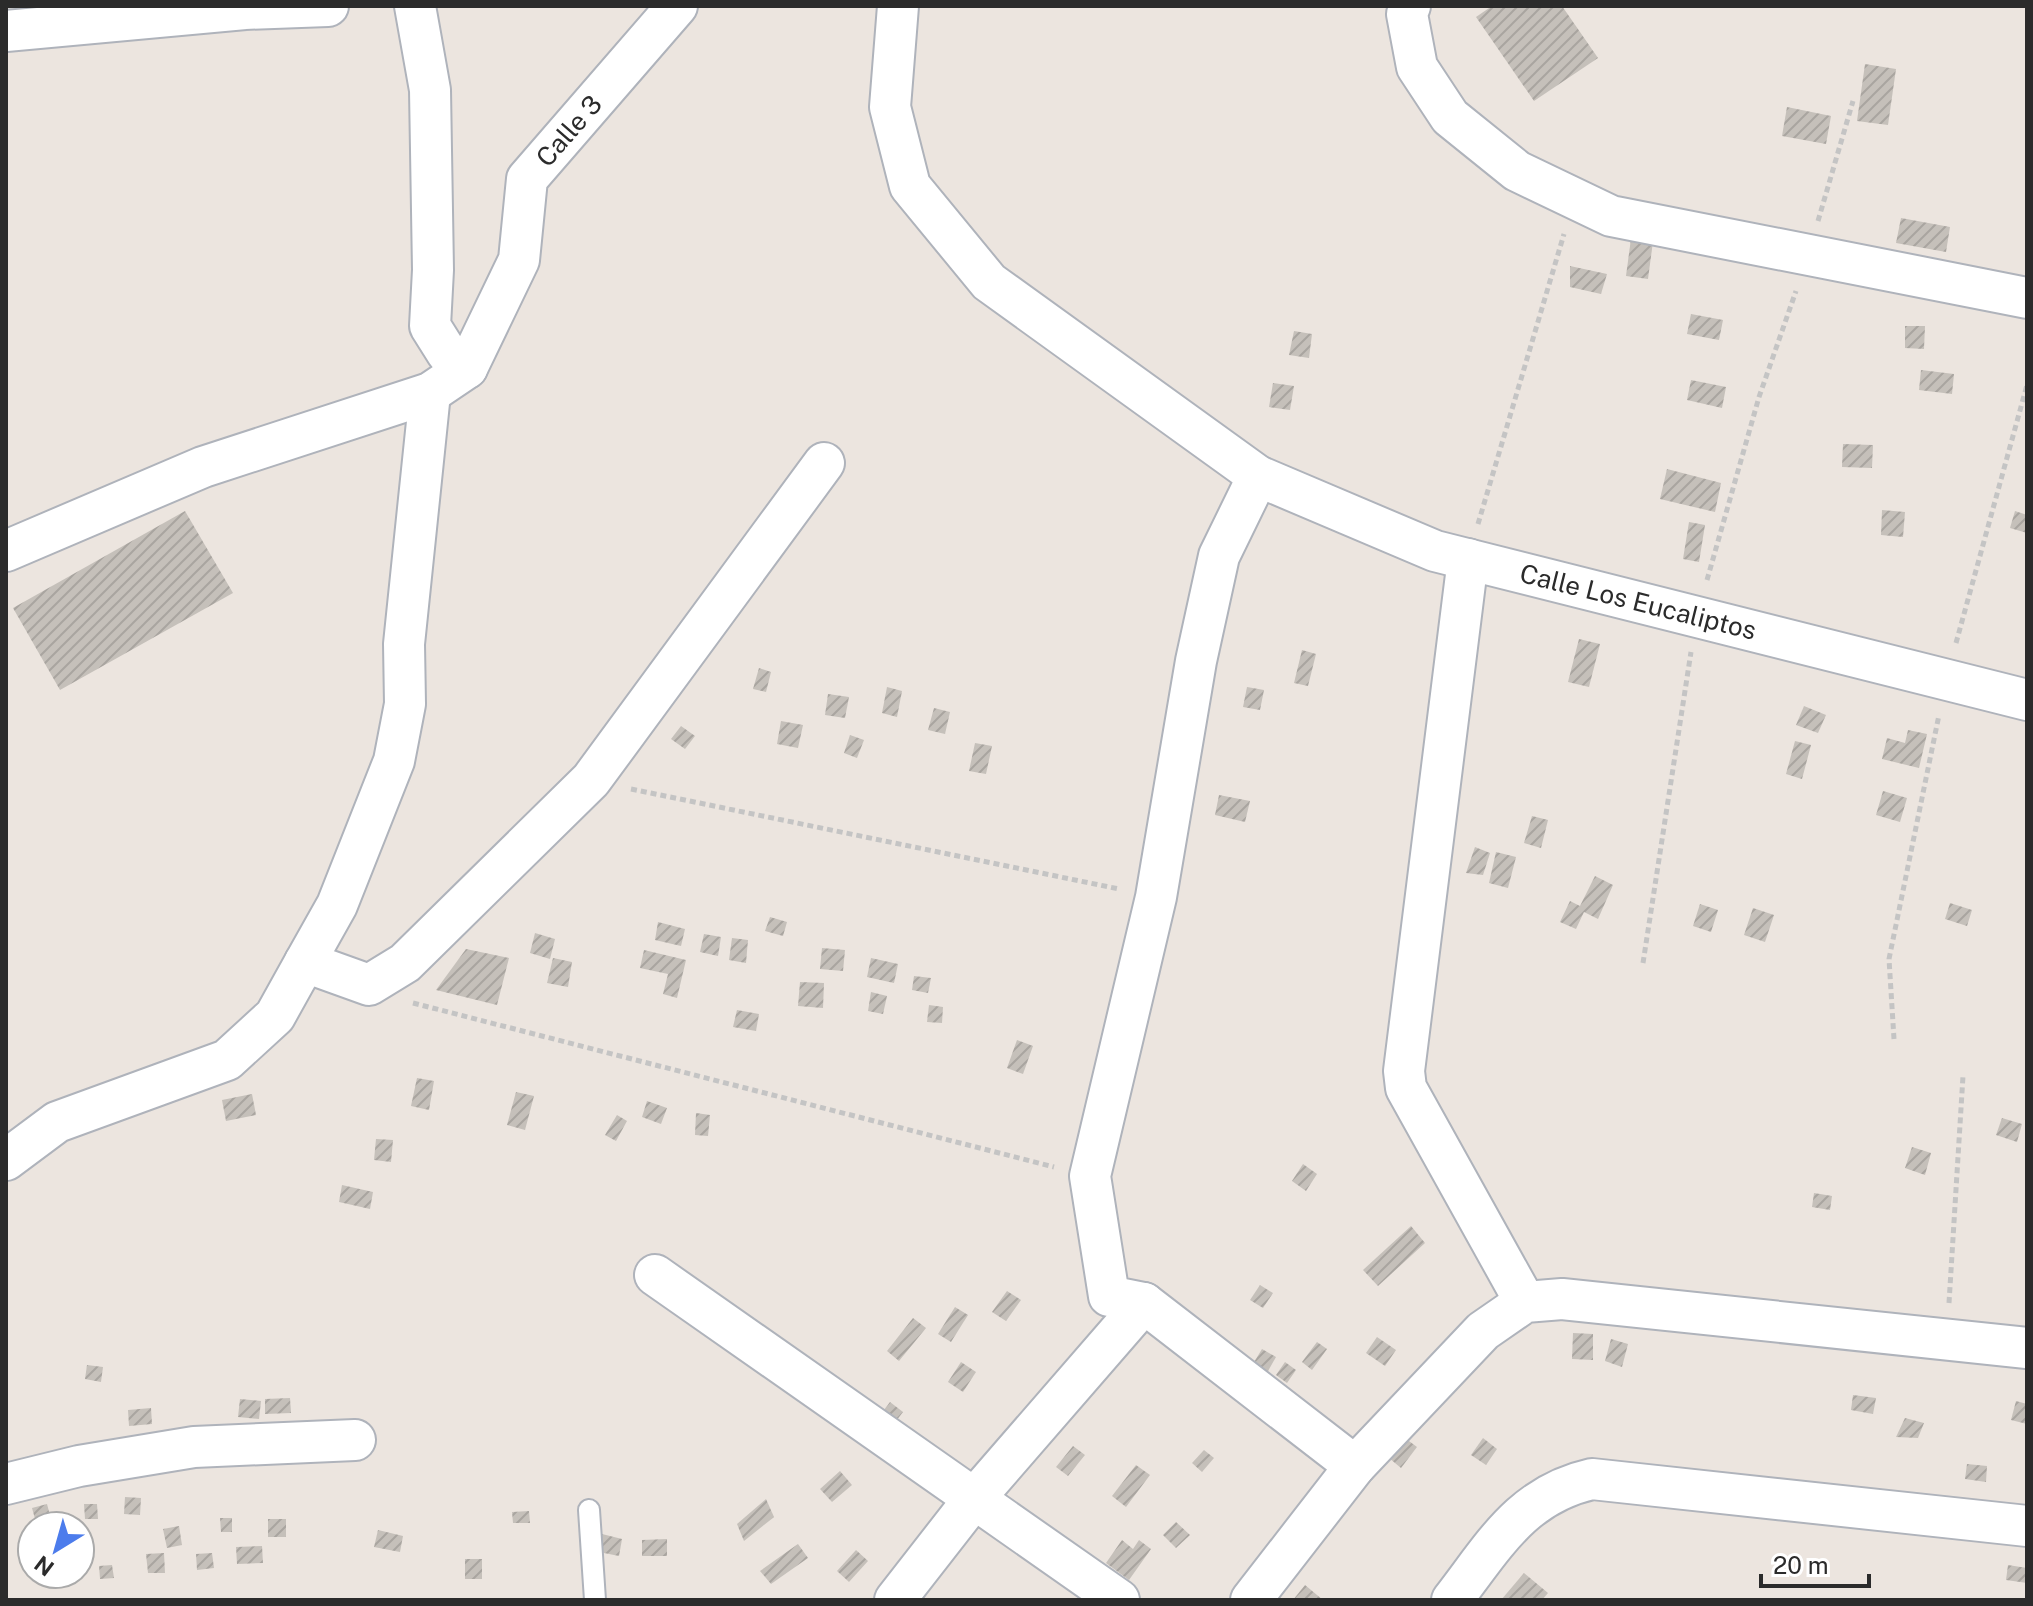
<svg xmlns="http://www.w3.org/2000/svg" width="2033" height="1606" font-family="'Public Sans',sans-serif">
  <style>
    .building { fill: url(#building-hatch) }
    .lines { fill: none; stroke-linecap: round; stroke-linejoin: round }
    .lane-casing { stroke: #afb3bb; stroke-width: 24 }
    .street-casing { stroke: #afb3bb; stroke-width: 44 }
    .path { stroke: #c4c4c4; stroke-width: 5; stroke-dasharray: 6 4; stroke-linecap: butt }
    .lane { stroke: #fff; stroke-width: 20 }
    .street { stroke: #fff; stroke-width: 40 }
    .labels { text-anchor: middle; stroke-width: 6; stroke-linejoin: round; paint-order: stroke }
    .street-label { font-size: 26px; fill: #2b2b2b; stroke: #fff }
  </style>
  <defs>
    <pattern id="building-hatch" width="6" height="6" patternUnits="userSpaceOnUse" patternTransform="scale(2)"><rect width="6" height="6" fill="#c5c0ba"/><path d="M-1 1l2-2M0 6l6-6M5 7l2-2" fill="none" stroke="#a9a5a0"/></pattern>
  </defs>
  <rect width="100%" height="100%" fill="#ece5df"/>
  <g class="building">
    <polygon points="1492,6 1562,6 1598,58 1534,101 1476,17"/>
    <polygon points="1865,64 1896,69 1888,125 1857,121"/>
    <polygon points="1787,107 1831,116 1826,144 1782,136"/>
    <polygon points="1901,218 1950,227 1946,252 1896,243"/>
    <polygon points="1632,231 1654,234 1648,279 1626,276"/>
    <polygon points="1570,266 1607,274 1601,294 1570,287"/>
    <polygon points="1691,314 1723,320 1719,340 1687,334"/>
    <polygon points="1905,326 1925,326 1924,349 1905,348"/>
    <polygon points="1294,331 1312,334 1309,358 1289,355"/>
    <polygon points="1921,370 1954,374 1952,394 1919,390"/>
    <polygon points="1691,380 1726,387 1722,408 1687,400"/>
    <polygon points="1273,383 1294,386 1290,410 1269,407"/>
    <polygon points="1843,444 1873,445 1872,468 1842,467"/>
    <polygon points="1667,469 1721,483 1715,512 1660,499"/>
    <polygon points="1882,510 1905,512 1903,537 1881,535"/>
    <polygon points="185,511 233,593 60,690 13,608"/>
    <polygon points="2015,511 2027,515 2027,533 2010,528"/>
    <polygon points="1689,522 1705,525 1699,562 1683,559"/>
    <polygon points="1579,639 1600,644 1589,687 1568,682"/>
    <polygon points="1302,650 1316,654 1308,686 1294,683"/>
    <polygon points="759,668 771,672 766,692 753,689"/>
    <polygon points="887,687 902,691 897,717 882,713"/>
    <polygon points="1247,687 1264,690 1260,710 1243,707"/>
    <polygon points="828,694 849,697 845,718 825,715"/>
    <polygon points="1804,706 1826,715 1818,733 1796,725"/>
    <polygon points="934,708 950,712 945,734 928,730"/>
    <polygon points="781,721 803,725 798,748 777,744"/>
    <polygon points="681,726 695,736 685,749 671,739"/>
    <polygon points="1908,730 1927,734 1919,768 1882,759 1887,738 1905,743"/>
    <polygon points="850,735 864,740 857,758 844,753"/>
    <polygon points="1795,741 1811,745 1802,779 1786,774"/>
    <polygon points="975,743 992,746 986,774 969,771"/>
    <polygon points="1883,791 1907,798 1900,822 1876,815"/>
    <polygon points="1219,795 1250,801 1245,822 1215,815"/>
    <polygon points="1532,816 1548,820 1541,848 1524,843"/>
    <polygon points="1475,847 1490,853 1483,875 1466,873"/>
    <polygon points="1496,852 1516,857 1508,888 1489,883"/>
    <polygon points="1595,876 1613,885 1598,919 1584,912 1576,929 1560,922 1570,901 1580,906"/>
    <polygon points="1950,903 1972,910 1967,926 1945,919"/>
    <polygon points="1700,904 1718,910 1711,932 1693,926"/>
    <polygon points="1753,908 1774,915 1765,942 1744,935"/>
    <polygon points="770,917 787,922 783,936 765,931"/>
    <polygon points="658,922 685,929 681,946 655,940"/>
    <polygon points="535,933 555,939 550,959 530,953"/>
    <polygon points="704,934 721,937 718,956 700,952"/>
    <polygon points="732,938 748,940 746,963 729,960"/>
    <polygon points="822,948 845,950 843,971 820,969"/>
    <polygon points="466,949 509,958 497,1005 436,990"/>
    <polygon points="644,950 686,960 677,998 663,994 668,974 640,968"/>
    <polygon points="553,958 572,962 568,987 547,983"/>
    <polygon points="871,958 898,964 894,983 867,977"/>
    <polygon points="914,976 931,978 928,993 912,990"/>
    <polygon points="800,982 824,983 823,1008 798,1006"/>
    <polygon points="871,992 887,996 883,1014 868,1011"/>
    <polygon points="929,1005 943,1007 942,1023 927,1022"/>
    <polygon points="737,1010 759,1014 756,1031 733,1027"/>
    <polygon points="1017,1040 1033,1046 1023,1074 1007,1068"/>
    <polygon points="417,1078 434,1081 429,1110 411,1106"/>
    <polygon points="516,1092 534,1096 525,1130 507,1125"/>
    <polygon points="252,1094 256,1115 226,1121 222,1100"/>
    <polygon points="647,1101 667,1108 661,1124 642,1117"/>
    <polygon points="696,1113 710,1115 708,1136 695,1135"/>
    <polygon points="617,1115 627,1121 616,1141 605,1135"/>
    <polygon points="2002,1118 2022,1124 2017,1142 1996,1135"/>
    <polygon points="376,1139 393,1140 391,1162 374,1160"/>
    <polygon points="1912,1147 1931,1153 1925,1175 1905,1168"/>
    <polygon points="1303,1164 1317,1174 1306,1191 1292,1181"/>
    <polygon points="342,1185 373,1192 370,1209 339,1202"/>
    <polygon points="1814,1193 1832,1196 1830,1210 1812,1207"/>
    <polygon points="1411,1226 1425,1243 1378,1286 1363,1270"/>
    <polygon points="1260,1285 1273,1293 1263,1308 1250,1300"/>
    <polygon points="1007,1291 1021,1300 1006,1321 992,1312"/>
    <polygon points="955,1307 968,1315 951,1342 938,1334"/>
    <polygon points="913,1318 926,1328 899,1361 887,1351"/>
    <polygon points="1573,1333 1593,1334 1593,1360 1572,1359"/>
    <polygon points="1377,1337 1396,1350 1385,1366 1366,1353"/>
    <polygon points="1611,1339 1628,1344 1622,1367 1605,1361"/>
    <polygon points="1317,1342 1327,1349 1312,1370 1302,1362"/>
    <polygon points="1262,1349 1276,1357 1260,1385 1245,1377"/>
    <polygon points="961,1362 976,1372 963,1392 948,1382"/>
    <polygon points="1285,1362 1296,1370 1287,1383 1276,1375"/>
    <polygon points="87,1365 103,1367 101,1382 85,1379"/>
    <polygon points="1853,1395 1876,1398 1873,1414 1851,1410"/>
    <polygon points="290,1398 291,1413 265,1414 265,1399"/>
    <polygon points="240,1399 261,1401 259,1419 238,1417"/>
    <polygon points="2016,1401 2027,1404 2027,1424 2011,1420"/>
    <polygon points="890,1402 903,1412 886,1434 873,1425"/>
    <polygon points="151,1408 152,1424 129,1426 128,1410"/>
    <polygon points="1905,1418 1924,1423 1918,1438 1896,1437"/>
    <polygon points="1405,1438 1417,1447 1401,1468 1389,1458"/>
    <polygon points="1483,1438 1497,1449 1486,1465 1471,1455"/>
    <polygon points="1073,1446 1085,1455 1068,1476 1056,1467"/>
    <polygon points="1204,1450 1214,1458 1202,1472 1192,1463"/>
    <polygon points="1967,1464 1987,1466 1986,1482 1965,1479"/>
    <polygon points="1136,1465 1150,1475 1126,1507 1112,1496"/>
    <polygon points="840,1471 852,1485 832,1502 820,1489"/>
    <polygon points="125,1497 141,1498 140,1515 124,1514"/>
    <polygon points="766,1499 774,1517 744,1541 737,1524"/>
    <polygon points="47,1504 52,1523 37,1526 32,1508"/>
    <polygon points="84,1504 97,1504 98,1519 85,1519"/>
    <polygon points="529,1511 530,1523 513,1523 512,1512"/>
    <polygon points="220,1518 232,1518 232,1532 221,1532"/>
    <rect x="268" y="1519" width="18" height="18"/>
    <polygon points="1176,1522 1190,1535 1176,1548 1163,1535"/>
    <polygon points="179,1526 182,1545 167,1548 163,1529"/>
    <polygon points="378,1530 403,1536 400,1552 374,1547"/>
    <polygon points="598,1533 622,1539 619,1556 594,1551"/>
    <polygon points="667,1539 667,1556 642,1556 642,1540"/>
    <polygon points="1122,1540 1133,1549 1139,1540 1151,1549 1129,1580 1106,1563"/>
    <polygon points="798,1544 808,1558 771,1584 760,1571"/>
    <polygon points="262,1546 263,1563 237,1564 236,1547"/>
    <polygon points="856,1550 868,1561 849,1582 837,1571"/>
    <polygon points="164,1553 165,1573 148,1573 146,1554"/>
    <polygon points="212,1553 214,1568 197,1570 196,1554"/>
    <rect x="465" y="1559" width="17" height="20"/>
    <polygon points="112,1565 114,1578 100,1579 99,1566"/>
    <polygon points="2008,1565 2027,1568 2027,1583 2006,1580"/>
    <polygon points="1524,1573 1548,1593 1542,1600 1501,1600"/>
    <polygon points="1305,1585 1323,1600 1293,1600"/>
  </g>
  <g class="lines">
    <defs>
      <polyline id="lane" points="589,1510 595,1600"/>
      <g id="street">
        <polyline points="415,6 430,90 433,270 430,326 447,353 467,368"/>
        <polyline points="898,6 890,107 910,186 989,282 1258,476 1435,551 2027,700"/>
        <polyline points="1410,6 1407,14 1417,67 1450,117 1517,171 1611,216 2027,298"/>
        <polyline points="6,31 245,9 328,6"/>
        <polyline points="1258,476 1219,556 1196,661 1156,897 1090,1176 1109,1296 1144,1303 1355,1466"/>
        <polyline points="6,551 203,467 430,393 467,368 519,260 527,179 677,6"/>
        <polyline points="1468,559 1404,1071 1406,1088 1525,1302"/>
        <polyline points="305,962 369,985 405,963 591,780 824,463"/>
        <polyline points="6,1160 57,1122 227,1060 275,1016 305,962 337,905 394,761 405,704 404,644 430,393"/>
        <polyline points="655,1275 1119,1600"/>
        <polyline points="6,1484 79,1466 194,1447 355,1440"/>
        <polyline points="895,1600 973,1500 1144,1303"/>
        <polyline points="1251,1600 1355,1466 1483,1331 1525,1302 1562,1299 2027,1348"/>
        <path d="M1452 1600C1494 1546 1521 1495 1592 1479L2027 1526"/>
      </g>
    </defs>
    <use href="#lane" class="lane-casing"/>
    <use href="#street" class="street-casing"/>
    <g class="path">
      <polyline points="1818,221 1853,101"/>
      <polyline points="1478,524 1564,234"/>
      <polyline points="1707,580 1759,397 1796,291"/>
      <polyline points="1956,643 2027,385"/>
      <polyline points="631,789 1119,889"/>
      <polyline points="1643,963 1691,652"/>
      <polyline points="413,1003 1054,1167"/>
      <polyline points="1894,1039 1889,959 1939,715"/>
      <polyline points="1949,1303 1963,1076"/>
    </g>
    <use href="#lane" class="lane"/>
    <use href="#street" class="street"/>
  </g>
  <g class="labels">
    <g class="street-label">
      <text transform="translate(569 131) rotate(-49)" y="9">Calle 3</text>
      <text transform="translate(1638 602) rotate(14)" y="9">Calle Los Eucaliptos</text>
    </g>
  </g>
  <rect width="2033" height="1606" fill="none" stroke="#2b2b2b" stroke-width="16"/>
  <g transform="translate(56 1550) rotate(217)"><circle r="38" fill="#ffffff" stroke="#aaaaaa" stroke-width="2"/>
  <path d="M0-6L14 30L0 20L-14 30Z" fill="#4c7cec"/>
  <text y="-12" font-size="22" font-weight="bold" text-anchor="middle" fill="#2b2b2b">N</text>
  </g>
  <path d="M1761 1574v12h108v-12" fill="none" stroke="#2b2b2b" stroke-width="4"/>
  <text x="1773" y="1574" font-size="24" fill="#2b2b2b" stroke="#ffffff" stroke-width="6" paint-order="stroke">20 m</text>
</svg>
